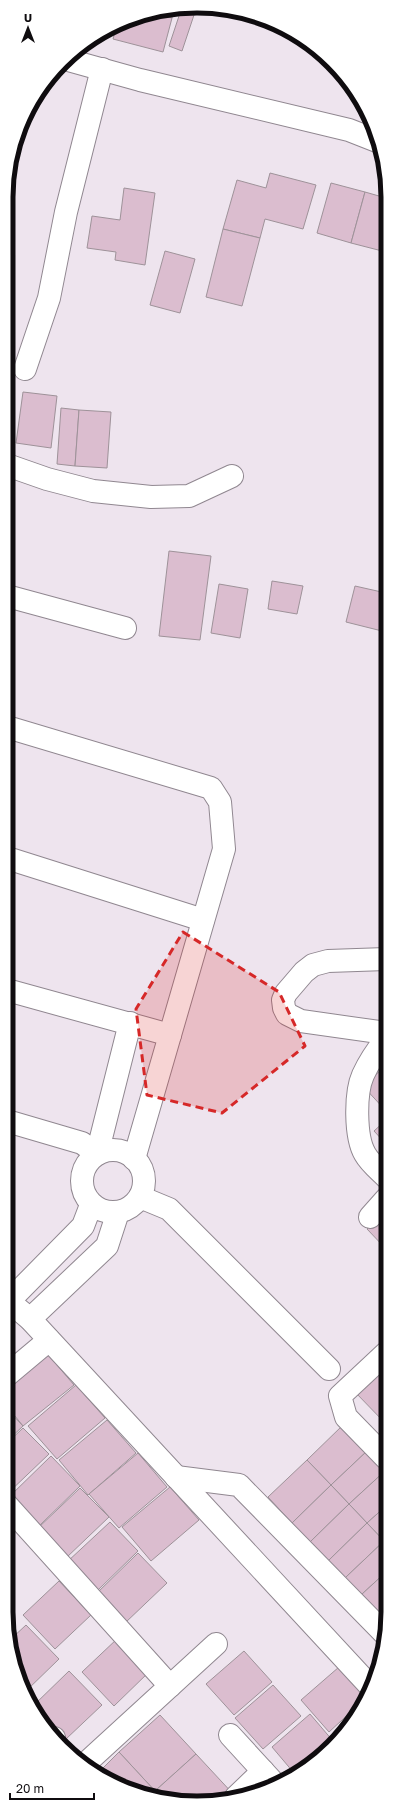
<svg xmlns="http://www.w3.org/2000/svg" width="394" height="1809" font-family="'Golos Text',sans-serif">
  <style>
    .building { fill: #dbbdcf; stroke: #9e9299 }
    .lines { fill: none; stroke-linecap: round; stroke-linejoin: round }
    .minor-casing { stroke: #908790; stroke-width: 24 }
    .minor { stroke: #fff; stroke-width: 22 }
    .marked { fill: #d62828; fill-opacity: 0.2; stroke: #d62828; stroke-width: 3; stroke-dasharray: 8 5; stroke-linejoin: round }
    .rim { fill: none; stroke: #0f0c0f; stroke-width: 5 }
  </style>
  <rect width="100%" height="100%" fill="#eee4ee"/>
  <g class="building">
    <polygon points="196,9 182,51 169,46 181,10"/>
    <polygon points="174,11 172,18 148,12"/>
    <polygon points="148,12 172,18 163,52 113,39 116,28"/>
    <polygon points="25,122 20,153 14,152"/>
    <polygon points="270,173 316,185 303,229 265,219 260,238 223,229 237,180 266,188"/>
    <polygon points="331,183 365,192 351,243 317,233"/>
    <polygon points="124,188 155,193 145,265 115,260 116,252 87,248 92,216 120,220"/>
    <polygon points="365,192 386,198 386,252 351,243"/>
    <polygon points="223,229 260,238 242,306 206,297"/>
    <polygon points="165,251 195,259 180,313 150,305"/>
    <polygon points="23,392 57,396 51,448 16,443"/>
    <polygon points="61,408 79,410 75,466 57,464"/>
    <polygon points="79,410 111,412 107,468 75,466"/>
    <polygon points="169,551 211,556 200,640 159,636"/>
    <polygon points="272,581 303,586 297,614 268,609"/>
    <polygon points="219,584 248,589 240,638 211,633"/>
    <polygon points="355,586 386,593 386,632 346,622"/>
    <polygon points="386,1064 386,1076 381,1070"/>
    <polygon points="381,1070 386,1076 386,1111 363,1086"/>
    <polygon points="386,1120 386,1144 374,1131"/>
    <polygon points="386,1210 386,1249 367,1229"/>
    <polygon points="45,1351 74,1385 23,1426 6,1405 6,1384"/>
    <polygon points="381,1368 386,1375 386,1424 355,1392"/>
    <polygon points="76,1385 105,1418 57,1459 28,1426"/>
    <polygon points="6,1408 23,1426 6,1442"/>
    <polygon points="107,1420 136,1453 88,1495 59,1460"/>
    <polygon points="343,1425 367,1451 331,1485 307,1460"/>
    <polygon points="23,1428 49,1454 6,1495 6,1444"/>
    <polygon points="367,1451 386,1470 349,1504 331,1485"/>
    <polygon points="138,1453 167,1487 119,1528 89,1494"/>
    <polygon points="51,1456 80,1486 38,1527 9,1497"/>
    <polygon points="307,1460 331,1485 292,1523 268,1497"/>
    <polygon points="386,1470 386,1506 367,1523 349,1504"/>
    <polygon points="331,1485 349,1504 310,1542 292,1523"/>
    <polygon points="170,1487 199,1520 151,1561 122,1527"/>
    <polygon points="80,1488 109,1517 66,1558 38,1528"/>
    <polygon points="349,1504 367,1523 328,1561 310,1542"/>
    <polygon points="386,1506 386,1539 384,1541 367,1523"/>
    <polygon points="110,1522 138,1551 96,1592 67,1562"/>
    <polygon points="367,1523 384,1541 345,1578 328,1561"/>
    <polygon points="6,1525 11,1530 6,1536"/>
    <polygon points="384,1541 386,1543 386,1572 361,1595 345,1578"/>
    <polygon points="138,1553 167,1583 125,1623 96,1594"/>
    <polygon points="386,1572 386,1612 382,1616 361,1595"/>
    <polygon points="59,1581 91,1615 55,1649 23,1615"/>
    <polygon points="6,1604 15,1613 8,1620 6,1612"/>
    <polygon points="26,1625 59,1659 25,1692 20,1685 11,1639"/>
    <polygon points="118,1638 150,1671 114,1706 82,1672"/>
    <polygon points="244,1651 272,1682 234,1715 206,1684"/>
    <polygon points="339,1667 366,1698 329,1732 301,1700"/>
    <polygon points="69,1671 102,1705 66,1739 33,1706"/>
    <polygon points="273,1685 301,1716 263,1749 235,1718"/>
    <polygon points="363,1707 362,1708 337,1737 333,1733"/>
    <polygon points="310,1714 333,1741 312,1764 294,1773 272,1747"/>
    <polygon points="160,1715 196,1754 155,1791 119,1752"/>
    <polygon points="119,1752 155,1791 152,1794 117,1784 102,1769"/>
    <polygon points="196,1754 235,1796 233,1798 184,1803 160,1796 155,1791"/>
    <polygon points="102,1769 117,1784 112,1783 98,1772"/>
  </g>
  <g class="lines">
    <defs>
      <g id="minor">
        <polyline points="68,60 140,80 349,130 377,141"/>
        <polyline points="25,369 49,298 66,212 102,69"/>
        <polyline points="7,465 47,479 93,491 151,497 189,496 232,476"/>
        <polyline points="7,596 125,628"/>
        <polyline points="7,727 211,788 220,802 224,849 134,1159"/>
        <polyline points="7,858 203,920"/>
        <polyline points="7,990 170,1035"/>
        <polyline points="386,1033 301,1021 287,1014 284,1008 283,1000 286,993 304,972 313,965 328,961 386,959"/>
        <polyline points="7,1121 82,1143 97,1154 130,1023"/>
        <circle cx="113" cy="1181" r="31"/>
        <path d="M386 1177C379 1170 370 1163 365 1154 355 1137 355 1093 363 1075 369 1062 377 1050 386 1039"/>
        <polyline points="140,1197 169,1209 329,1369"/>
        <polyline points="370,1217 386,1199"/>
        <polyline points="6,1299 30,1319 370,1686"/>
        <polyline points="9,1301 83,1226 91,1205"/>
        <polyline points="30,1319 107,1246 118,1212"/>
        <polyline points="6,1376 49,1340"/>
        <polyline points="386,1458 346,1417 340,1396 386,1353"/>
        <polyline points="176,1477 239,1485 386,1635"/>
        <polyline points="6,1504 170,1686"/>
        <polyline points="230,1735 274,1783"/>
        <polyline points="53,1738 54,1738"/>
        <polyline points="86,1763 216,1644"/>
        <polyline points="236,1797 263,1771"/>
      </g>
    </defs>
    <use href="#minor" class="minor-casing"/>
    <use href="#minor" class="minor"/>
  </g>
  <path class="marked" d="M183 932 279 992 305 1046 222 1113 147 1095 136 1009Z"/>
  <path d="M0 0H394V1809H0ZM197 13H197A184 184 0 0 1 381 197V1612A184 184 0 0 1 197 1796H197A184 184 0 0 1 13 1612V197A184 184 0 0 1 197 13Z" fill="#fff" fill-rule="evenodd"/>
  <path class="rim" d="M197 13H197A184 184 0 0 1 381 197V1612A184 184 0 0 1 197 1796H197A184 184 0 0 1 13 1612V197A184 184 0 0 1 197 13Z"/>
  <g transform="translate(28 28)" stroke="#ffffff" stroke-width="3" paint-order="stroke">
  <path d="M0-3L7 15L0 10L-7 15Z" fill="#0f0c0f"/>
  <text y="-6" font-size="11" font-weight="bold" text-anchor="middle" fill="#0f0c0f">U</text>
  </g>
  <path d="M10 1793v6h84v-6" fill="none" stroke="#0f0c0f" stroke-width="2"/>
  <text x="16" y="1793" font-size="12" fill="#0f0c0f" stroke="#ffffff" stroke-width="3" paint-order="stroke">20 m</text>
</svg>
